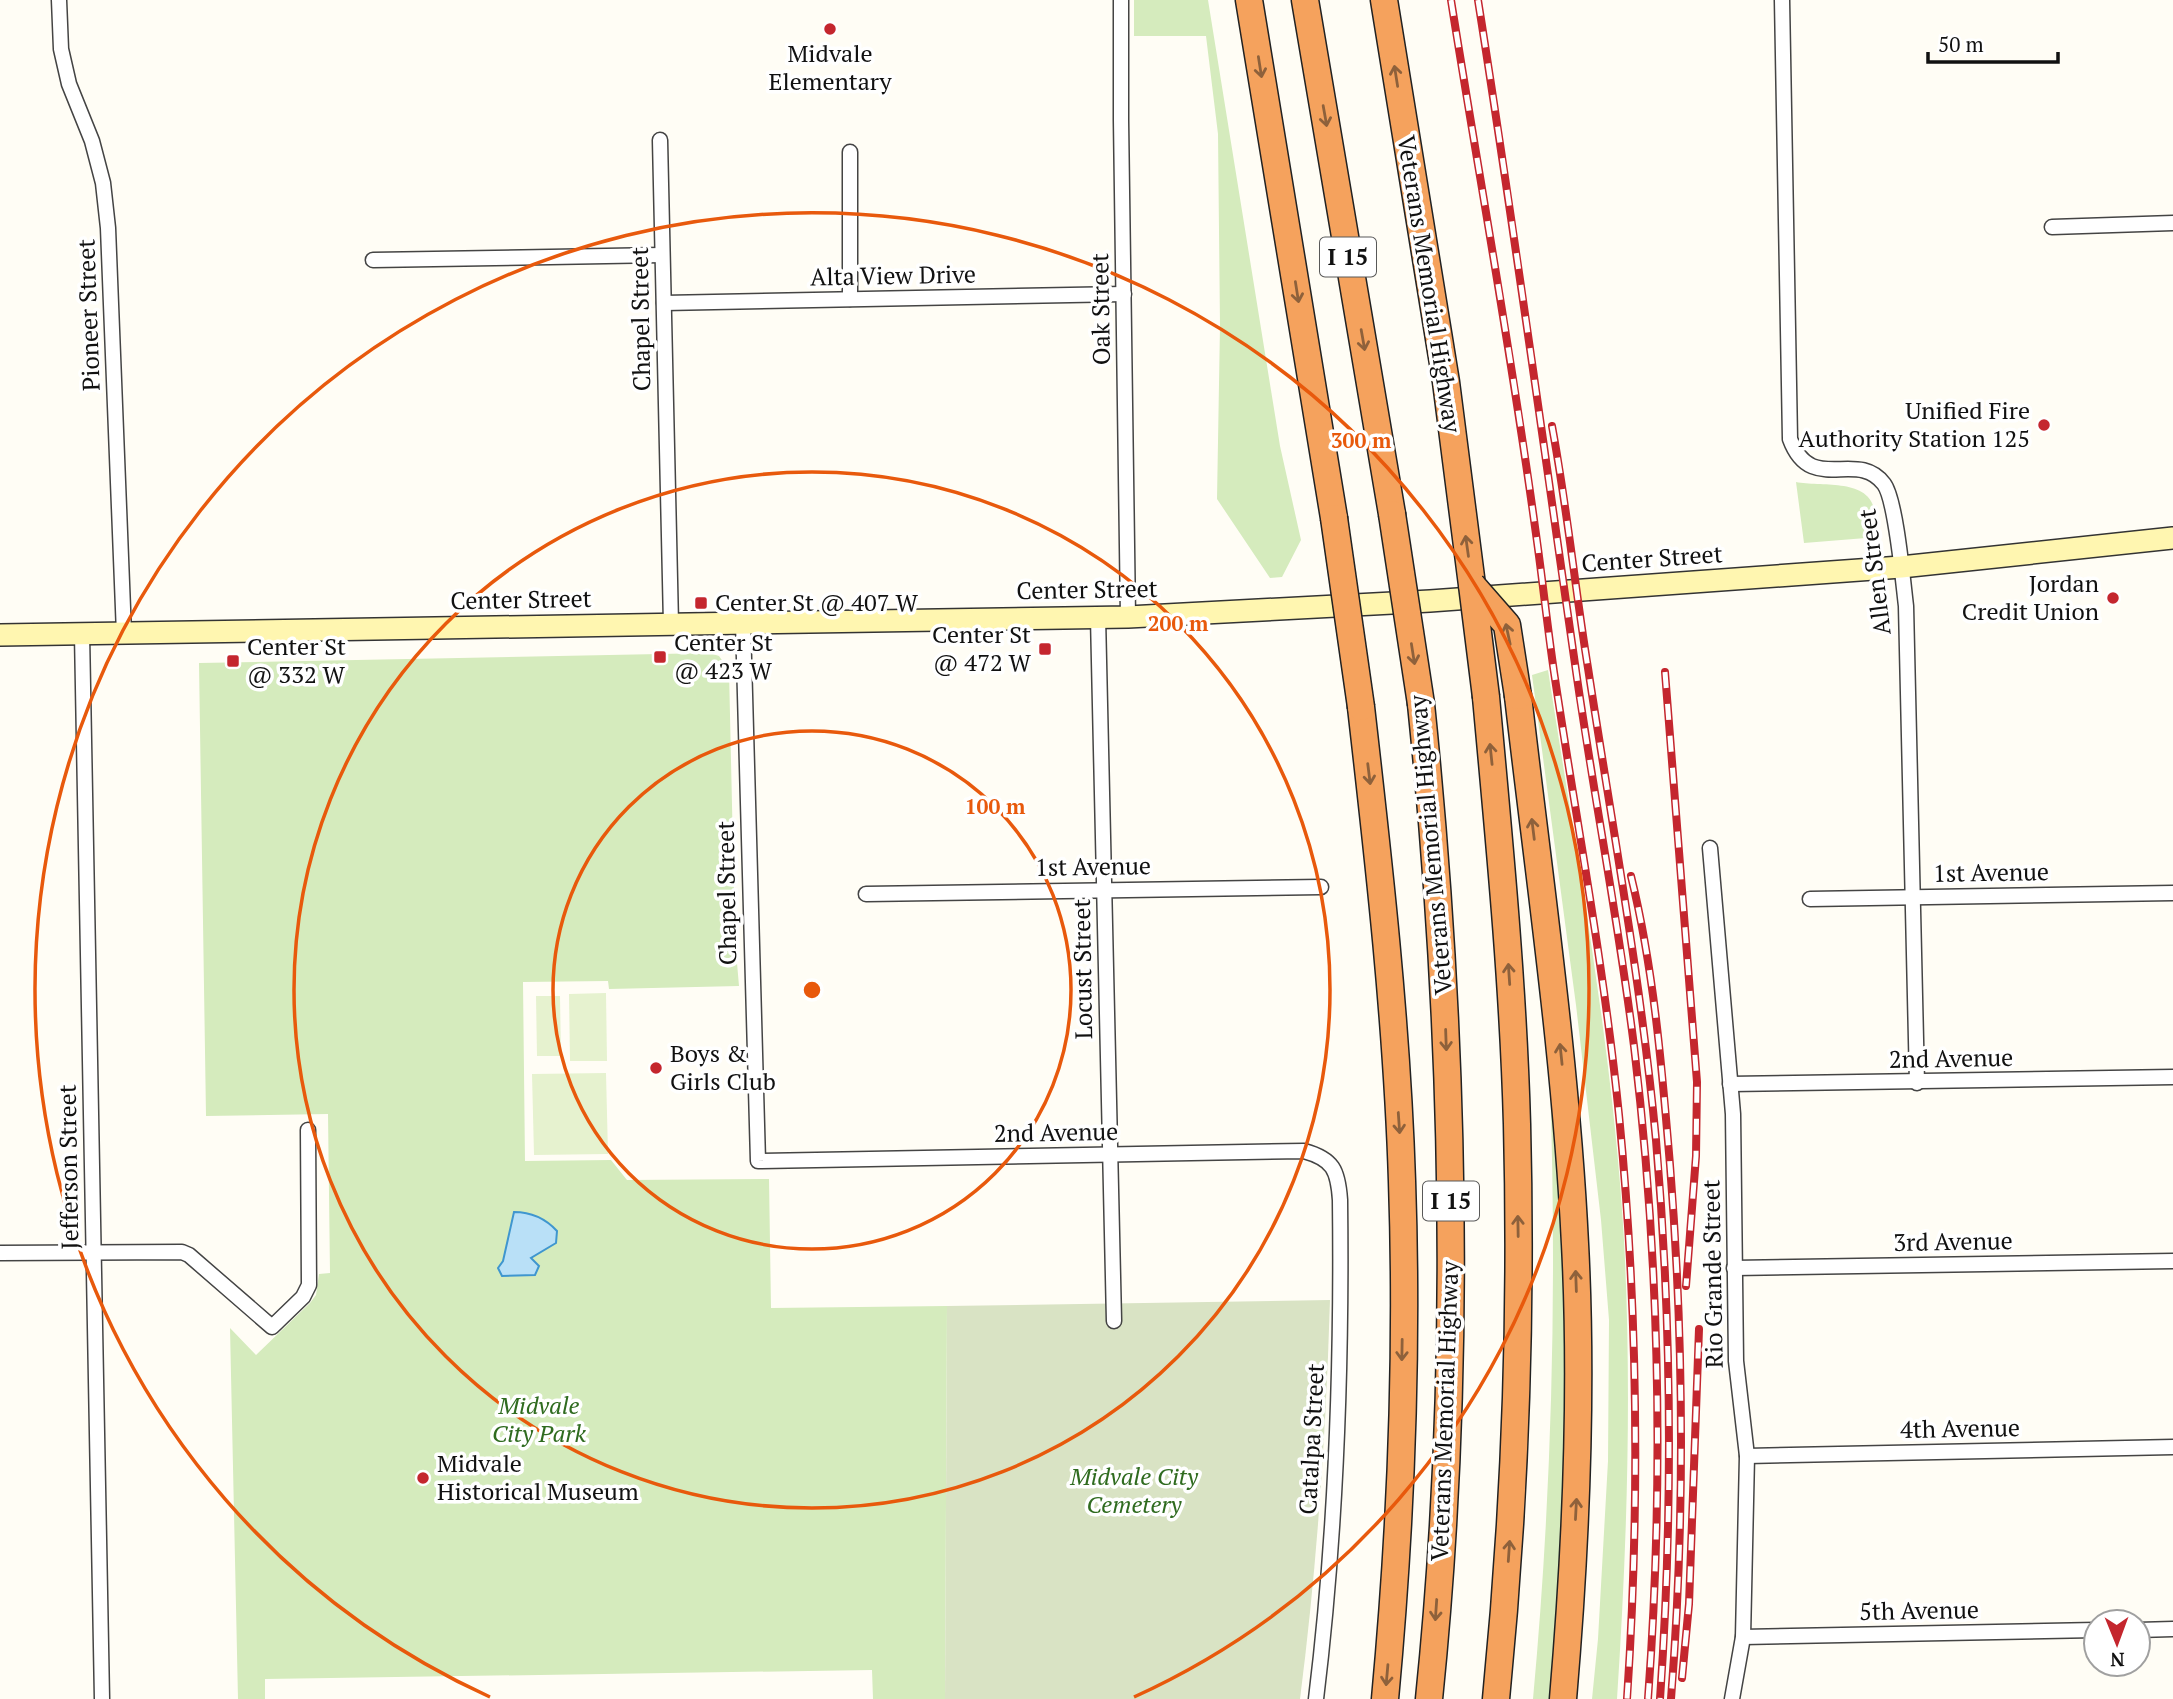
<svg xmlns="http://www.w3.org/2000/svg" width="2173" height="1699" font-family="'PT Serif',serif">
  <style>
    .green { fill: #d5ebbd }
    .cemetery { fill: #d9e3c4 }
    .pitch { fill: #e6f2cf }
    .water { fill: #b9e0f7; stroke: #3f96cf; stroke-width: 2 }
    .lines { fill: none; stroke-linecap: round; stroke-linejoin: round }
    .minor-casing { stroke: #444; stroke-width: 17 }
    .secondary-casing { stroke: #333; stroke-width: 24 }
    .motorway-casing { stroke: #222; stroke-width: 29 }
    .minor { stroke: #fff; stroke-width: 14 }
    .secondary { stroke: #fff6b0; stroke-width: 21 }
    .motorway { stroke: #f5a25d; stroke-width: 26 }
    .rail-casing { stroke: #c4262e; stroke-width: 8 }
    .rail { stroke: #fff; stroke-width: 5; stroke-dasharray: 16; stroke-linecap: butt }
    .motorway-bridge-casing { stroke: #222; stroke-width: 29; stroke-linecap: butt }
    .motorway-bridge { stroke: #f5a25d; stroke-width: 26 }
    .oneway { stroke: #8e613b }
    .ring { fill: none; stroke: #e8590c; stroke-width: 3.5 }
    .poi-dot { fill: #c4262e; stroke: #fff; stroke-width: 2.5 }
    .labels { text-anchor: middle; stroke-width: 7; stroke-linejoin: round; paint-order: stroke }
    .shield { fill: #fff; stroke: #585858; stroke-width: 2 }
    .shield-label { font-size: 23px; font-weight: bold; fill: #111 }
    .poi-label { font-size: 24px; fill: #111; stroke: #fff; text-anchor: start }
    .street-label { font-size: 24px; fill: #111; stroke: #fff }
    .park-label { font-size: 24px; font-style: italic; fill: #2f6b1f; stroke: #fff }
    .centre { fill: #e8590c; stroke: #fff; stroke-width: 3.5 }
    .ring-label { font-size: 21px; text-anchor: middle; font-weight: bold; fill: #e8590c; stroke: #fff; stroke-width: 7; stroke-linejoin: round; paint-order: stroke }
  </style>
  <rect width="100%" height="100%" fill="#fffdf5"/>
  <g class="green">
    <polygon points="1134,0 1208,0 1280,446 1301,540 1282,577 1270,578 1217,499 1220,326 1218,134 1206,36 1134,36"/>
    <path d="M1796 482C1820 487 1866 478 1874 508 1877 520 1874 528 1866 538L1804 543Z"/>
    <polygon points="710,653 719,656 729,670 735,940 739,986 609,989 608,981 523,982 525,1161 611,1160 627,1180 769,1179 771,1308 947,1306 945,1699 873,1699 872,1670 265,1679 265,1699 238,1699 230,1328 256,1355 310,1303 316,1295 319,1274 330,1273 328,1114 206,1116 199,663"/>
    <path d="M1548 670C1577 859 1613 1049 1624 1240 1632 1392 1627 1547 1617 1699H1592L1598 1639 1608 1461 1609 1320 1601 1220 1576 1005 1532 675Z"/>
    <path d="M1550 1082 1564 1222 1569 1420 1552 1699H1533C1552 1494 1557 1288 1550 1082Z"/>
  </g>
  <path class="cemetery" d="M1330 1300C1326 1434 1317 1566 1300 1699H945L947 1306Z"/>
  <g class="pitch">
    <polygon points="606,993 607,1061 570,1061 569,994"/>
    <polygon points="536,996 560,996 561,1056 537,1056"/>
    <polygon points="606,1073 608,1154 534,1155 532,1074"/>
  </g>
  <path class="water" d="M514 1212C532 1212 545 1218 557 1231L556 1243 531 1258 539 1266 535 1275 502 1276 498 1268 503 1261Z"/>
  <g class="lines">
    <defs>
      <g id="minor">
        <polyline points="59,0 61,49 69,84 92,141 103,183 108,228 124,634"/>
        <polyline points="1121,0 1121,120 1128,617"/>
        <path d="M1782 0 1790 439C1811 496 1857 448 1884 484 1896 500 1903 582 1906 606L1917 1083"/>
        <polyline points="660,140 671,624"/>
        <polyline points="2052,227 2173,223"/>
        <polyline points="373,260 662,255"/>
        <polyline points="850,299 850,152"/>
        <polyline points="664,303 1124,294"/>
        <polyline points="1098,617 1114,1321"/>
        <path d="M743 623 758 1161 1304 1151C1333 1159 1338 1170 1340 1200 1342 1364 1336 1536 1316 1699"/>
        <polyline points="82,634 102,1699"/>
        <polyline points="1710,848 1733,1114 1736,1361 1747,1456 1743,1637 1732,1699"/>
        <polyline points="866,894 1321,887"/>
        <polyline points="1810,899 2173,893"/>
        <polyline points="1730,1084 2173,1077"/>
        <polyline points="0,1253 182,1252 189,1255 272,1327 303,1297 309,1285 308,1130"/>
        <polyline points="1734,1268 2173,1261"/>
        <polyline points="1747,1456 2173,1447"/>
        <polyline points="2138,1630 2173,1629"/>
        <polyline points="1743,1637 2096,1630"/>
      </g>
      <polyline id="secondary" points="0,635 1128,617 1430,601 1901,567 2173,538"/>
      <g id="motorway">
        <polyline points="1249,0 1334,518"/>
        <polyline points="1305,0 1392,514"/>
        <polyline points="1384,0 1446,382 1472,585"/>
        <path d="M1518 696C1539 878 1566 1060 1575 1244 1583 1396 1576 1547 1563 1699"/>
        <path d="M1486 697C1499 839 1513 981 1517 1124 1522 1316 1515 1508 1496 1699"/>
        <path d="M1421 704C1455 1034 1463 1368 1429 1699"/>
        <path d="M1361 707C1379 864 1397 1023 1402 1181 1408 1353 1401 1527 1385 1699"/>
      </g>
    </defs>
    <use href="#minor" class="minor-casing"/>
    <use href="#secondary" class="secondary-casing"/>
    <use href="#motorway" class="motorway-casing"/>
    <use href="#minor" class="minor"/>
    <use href="#secondary" class="secondary"/>
    <use href="#motorway" class="motorway"/>
    <defs>
      <g id="rail">
        <path d="M1451 0C1479 176 1511 351 1535 527 1542 575 1547 624 1554 672 1576 819 1604 966 1619 1115 1638 1309 1640 1504 1627 1699"/>
        <path d="M1478 0C1513 221 1543 442 1575 664 1593 792 1618 918 1634 1046 1660 1263 1664 1482 1648 1699"/>
        <path d="M1552 426C1567 507 1575 588 1588 668 1612 825 1641 981 1656 1140 1672 1326 1673 1513 1660 1699"/>
        <polyline points="1665,672 1697,1082 1696,1156 1686,1286"/>
        <path d="M1631 876C1654 970 1662 1069 1670 1165 1684 1343 1685 1521 1671 1699"/>
        <polyline points="1682,1678 1689,1604 1699,1329"/>
      </g>
    </defs>
    <use href="#rail" class="rail-casing"/>
    <use href="#rail" class="rail"/>
    <defs>
      <g id="motorway-bridge">
        <polyline points="1392,514 1421,704"/>
        <polyline points="1334,518 1361,707"/>
        <polyline points="1472,585 1507,625 1518,696"/>
        <polyline points="1472,585 1486,697"/>
      </g>
    </defs>
    <use href="#motorway-bridge" class="motorway-bridge-casing"/>
    <use href="#motorway-bridge" class="motorway-bridge"/>
  </g>
  <defs><path id="oneway-shaft" d="M-6 0H5M1.5-3L5.5 0L1.5 3" fill="none" stroke-width="1.6" stroke-linecap="round" stroke-linejoin="round" transform="scale(1.75)"/></defs>
  <g class="oneway">
    <use href="#oneway-shaft" transform="translate(1260 67) rotate(81)"/>
    <use href="#oneway-shaft" transform="translate(1396 76) rotate(-99)"/>
    <use href="#oneway-shaft" transform="translate(1325 116) rotate(80)"/>
    <use href="#oneway-shaft" transform="translate(1297 292) rotate(81)"/>
    <use href="#oneway-shaft" transform="translate(1363 340) rotate(80)"/>
    <use href="#oneway-shaft" transform="translate(1467 546) rotate(-98)"/>
    <use href="#oneway-shaft" transform="translate(1508 634) rotate(-102)"/>
    <use href="#oneway-shaft" transform="translate(1413 654) rotate(81)"/>
    <use href="#oneway-shaft" transform="translate(1491 754) rotate(-96)"/>
    <use href="#oneway-shaft" transform="translate(1369 774) rotate(83)"/>
    <use href="#oneway-shaft" transform="translate(1533 829) rotate(-97)"/>
    <use href="#oneway-shaft" transform="translate(1509 974) rotate(-94)"/>
    <use href="#oneway-shaft" transform="translate(1446 1040) rotate(88)"/>
    <use href="#oneway-shaft" transform="translate(1561 1054) rotate(-96)"/>
    <use href="#oneway-shaft" transform="translate(1399 1123) rotate(86)"/>
    <use href="#oneway-shaft" transform="translate(1518 1226) rotate(-91)"/>
    <use href="#oneway-shaft" transform="translate(1576 1281) rotate(-92)"/>
    <use href="#oneway-shaft" transform="translate(1402 1350) rotate(91)"/>
    <use href="#oneway-shaft" transform="translate(1576 1509) rotate(-87)"/>
    <use href="#oneway-shaft" transform="translate(1509 1551) rotate(-86)"/>
    <use href="#oneway-shaft" transform="translate(1436 1610) rotate(94)"/>
    <use href="#oneway-shaft" transform="translate(1387 1675) rotate(95)"/>
  </g>
  <g class="ring">
    <circle cx="812" cy="990" r="259"/>
    <circle cx="812" cy="990" r="518"/>
    <path d="M490 1697A777 777 0 1 1 1134 1697"/>
  </g>
  <g class="poi-dot">
    <circle cx="830" cy="29" r="7"/>
    <circle cx="2044" cy="425" r="7"/>
    <circle cx="2113" cy="598" r="7"/>
    <rect x="694" y="596" width="14" height="14" rx="3.5"/>
    <rect x="1038" y="642" width="14" height="14" rx="3.5"/>
    <rect x="653" y="650" width="14" height="14" rx="3.5"/>
    <rect x="226" y="654" width="14" height="14" rx="3.5"/>
    <circle cx="656" cy="1068" r="7"/>
    <circle cx="423" cy="1478" r="7"/>
  </g>
  <g class="labels">
    <g class="shield">
      <rect x="1320" y="237.5" width="56" height="39" rx="5"/>
      <rect x="1423" y="1181.5" width="56" height="39" rx="5"/>
    </g>
    <g class="shield-label">
      <text x="1348" y="265">I 15</text>
      <text x="1451" y="1209">I 15</text>
    </g>
    <g class="poi-label">
      <text x="830" y="62" text-anchor="middle">Midvale<tspan x="830" dy="28">Elementary</tspan></text>
      <text x="2030" y="419" text-anchor="end">Unified Fire<tspan x="2030" dy="28">Authority Station 125</tspan></text>
      <text x="2099" y="592" text-anchor="end">Jordan<tspan x="2099" dy="28">Credit Union</tspan></text>
      <text x="715" y="611">Center St @ 407 W</text>
      <text x="1031" y="643" text-anchor="end">Center St<tspan x="1031" dy="28">@ 472 W</tspan></text>
      <text x="674" y="651">Center St<tspan x="674" dy="28">@ 423 W</tspan></text>
      <text x="247" y="655">Center St<tspan x="247" dy="28">@ 332 W</tspan></text>
      <text x="670" y="1062">Boys &amp;<tspan x="670" dy="28">Girls Club</tspan></text>
      <text x="437" y="1472">Midvale<tspan x="437" dy="28">Historical Museum</tspan></text>
    </g>
    <g class="street-label">
      <text transform="translate(893 276) rotate(-1)" y="8">Alta View Drive</text>
      <text transform="translate(1429 284) rotate(81)" y="8">Veterans Memorial Highway</text>
      <text transform="translate(1101 309) rotate(-91)" y="8">Oak Street</text>
      <text transform="translate(89 315) rotate(-92)" y="8">Pioneer Street</text>
      <text transform="translate(641 319) rotate(-91)" y="8">Chapel Street</text>
      <text transform="translate(1652 559) rotate(-4)" y="8">Center Street</text>
      <text transform="translate(1875 572) rotate(-97)" y="8">Allen Street</text>
      <text transform="translate(1087 590) rotate(-1)" y="8">Center Street</text>
      <text transform="translate(521 600) rotate(-1)" y="8">Center Street</text>
      <text transform="translate(1431 845) rotate(-95)" y="8">Veterans Memorial Highway</text>
      <text transform="translate(1093 867) rotate(-1)" y="8">1st Avenue</text>
      <text transform="translate(1991 873) rotate(-1)" y="8">1st Avenue</text>
      <text transform="translate(727 893) rotate(-91)" y="8">Chapel Street</text>
      <text transform="translate(1083 969) rotate(-91)" y="8">Locust Street</text>
      <text transform="translate(1951 1059) rotate(-1)" y="8">2nd Avenue</text>
      <text transform="translate(1056 1133) rotate(-1)" y="8">2nd Avenue</text>
      <text transform="translate(69 1167) rotate(-91)" y="8">Jefferson Street</text>
      <text transform="translate(1953 1242) rotate(-1)" y="8">3rd Avenue</text>
      <text transform="translate(1713 1274) rotate(-91)" y="8">Rio Grande Street</text>
      <text transform="translate(1445 1411) rotate(-88)" y="8">Veterans Memorial Highway</text>
      <text transform="translate(1960 1429) rotate(-1)" y="8">4th Avenue</text>
      <text transform="translate(1312 1439) rotate(-87)" y="8">Catalpa Street</text>
      <text transform="translate(1919 1611) rotate(-1)" y="8">5th Avenue</text>
    </g>
    <g class="park-label">
      <text x="539" y="1414">Midvale<tspan x="539" dy="28">City Park</tspan></text>
      <text x="1134" y="1485">Midvale City<tspan x="1134" dy="28">Cemetery</tspan></text>
    </g>
  </g>
  <circle cx="812" cy="990" r="10" class="centre"/>
  <g class="ring-label">
    <text x="1361" y="448">300 m</text>
    <text x="1178" y="631">200 m</text>
    <text x="995" y="814">100 m</text>
  </g>
  <g transform="translate(2117 1643) rotate(179)"><circle r="33" fill="#ffffff" stroke="#a0a0a0" stroke-width="2"/>
  <path d="M0-5L12 26L0 18L-12 26Z" fill="#c4262e"/>
  <text y="-10" font-size="19" font-weight="bold" text-anchor="middle" fill="#111111">N</text>
  </g>
  <path d="M1928 52v10h130v-10" fill="none" stroke="#111111" stroke-width="3.5"/>
  <text x="1938" y="52" font-size="21" fill="#111111" stroke="#ffffff" stroke-width="5" paint-order="stroke">50 m</text>
</svg>
